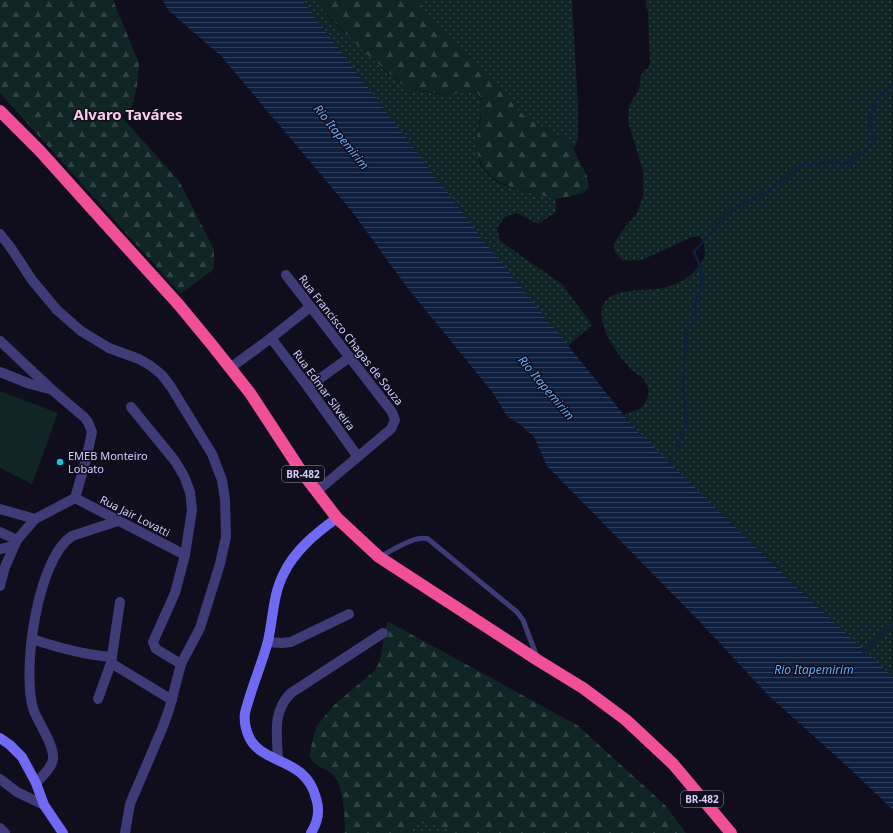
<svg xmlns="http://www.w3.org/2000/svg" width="893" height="833" font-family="'Noto Sans',sans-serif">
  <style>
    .grass { fill: url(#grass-dots) }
    .forest { fill: url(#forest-firs) }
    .garden { fill: #102525 }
    .water { fill: url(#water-rules) }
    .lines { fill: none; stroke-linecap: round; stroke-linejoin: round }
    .stream { stroke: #0f203e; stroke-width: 2.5 }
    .lane { stroke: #3f3b77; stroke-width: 5 }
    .street { stroke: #3f3b77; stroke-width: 10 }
    .secondary { stroke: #7069f4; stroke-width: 10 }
    .highway { stroke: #f24f99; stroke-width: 12 }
    .poi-dot { fill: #10c8e2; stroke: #100d1c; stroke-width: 1.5 }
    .labels { text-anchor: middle; stroke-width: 3; stroke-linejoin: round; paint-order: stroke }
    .shield { fill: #100d1c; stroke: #9892b8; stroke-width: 1 }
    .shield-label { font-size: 10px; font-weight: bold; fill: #d2cbfb }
    .street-label { font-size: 11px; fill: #d2cbfb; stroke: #100d1c }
    .poi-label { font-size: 11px; fill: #d2cbfb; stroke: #100d1c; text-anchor: start }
    .water-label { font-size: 12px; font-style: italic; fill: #61acf4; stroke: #100d1c }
    .district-label { font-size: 15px; font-weight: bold; fill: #fbcde9; stroke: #100d1c }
  </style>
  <defs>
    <pattern id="grass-dots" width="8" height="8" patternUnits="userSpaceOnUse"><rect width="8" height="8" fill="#102525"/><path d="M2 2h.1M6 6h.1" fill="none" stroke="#324346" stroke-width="1.8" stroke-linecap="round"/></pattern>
    <pattern id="forest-firs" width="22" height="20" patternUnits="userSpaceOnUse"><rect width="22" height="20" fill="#102525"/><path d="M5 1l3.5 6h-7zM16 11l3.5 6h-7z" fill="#324346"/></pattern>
    <pattern id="water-rules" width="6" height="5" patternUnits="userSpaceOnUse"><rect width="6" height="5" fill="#0f203e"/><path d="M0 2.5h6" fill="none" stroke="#313f5b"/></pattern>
  </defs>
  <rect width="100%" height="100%" fill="#100d1c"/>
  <g class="grass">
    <path d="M302 0H318C320 4 322 9 325 13 335 26 349 36 360 47 372 59 385 72 399 82 407 88 417 91 427 92 433 93 439 95 445 95 455 95 469 86 477 94 492 107 461 150 490 177 503 189 539 194 556 199V212L538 224 517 213 505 217 497 228 500 241 562 284 592 325 568 346 488 246Z"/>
    <polygon points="420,0 572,0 578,107 578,137 574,149 569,141 528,119 516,109 511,96 488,78 473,59 422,10"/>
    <path d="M645 0H893V677L799 589 636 430 624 414C636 411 645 409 648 395 649 390 648 386 645 381 642 376 635 373 631 369 618 356 595 324 603 305 610 287 648 291 662 288 677 285 689 278 698 267 707 258 706 248 701 237H692L642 260 623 261 614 251V244L622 231 637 213 643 196V171L628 121 629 106 639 89 641 75 650 65 648 13Z"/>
    <path d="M429 822 445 828 453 833H406C413 825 419 824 429 822Z"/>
  </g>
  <g class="forest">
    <polygon points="0,0 113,0 139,63 137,86 132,107 121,116 179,181 214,249 214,269 181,294 0,93"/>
    <polygon points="318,0 420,0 422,10 473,59 488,78 511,96 516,109 528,119 569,141 587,176 589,188 581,194 556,199 517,189 501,183 491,177 483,167 478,155 476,143 481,118 481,98 477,93 471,91 446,95 413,89 410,91 370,57 325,13"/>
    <path d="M387 621 577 725 665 805 686 833H453C436 823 421 817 406 833H343L345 831C344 815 345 784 331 773 320 765 317 769 309 756L316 727 333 706 374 671 380 661Z"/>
  </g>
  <polygon class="garden" points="0,391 58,413 32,484 0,468"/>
  <polygon class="water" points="163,0 302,0 488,246 636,430 799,589 893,677 893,810 848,767 769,696 700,622 547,466 534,437 522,426 507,416 493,393 406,286 354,214 296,145 221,56 168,10"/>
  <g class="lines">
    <g class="stream">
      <polyline points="668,465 677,449 686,422 683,380 687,328 696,322 695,303 701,288 702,278 700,266 694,252 728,212 770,190 803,164 832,163 849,164 853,158 870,147 875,138 870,128 869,122 876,101 893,85"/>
      <polyline points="863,653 883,633 893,625"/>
    </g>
    <path class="lane" d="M381 556C393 550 415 535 428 539L517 612 523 620 537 657"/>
    <g class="street">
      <polyline points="0,234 11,248 32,280 57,310 81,331 109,348 139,359 151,366 162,375 171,387 212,454 222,480 225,500 226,537 220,564 200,628 181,664 169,710 162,729 130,804 125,833"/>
      <polyline points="286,275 392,412 395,420 391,429 316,492"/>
      <polyline points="271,338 308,387 358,457"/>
      <polyline points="0,341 51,389 84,417 88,422 92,432 86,460 75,498 35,519 17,540 5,567 0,586"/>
      <polyline points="230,368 271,338 310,307"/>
      <polyline points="0,372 30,384 49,389"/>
      <polyline points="308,387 350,357"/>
      <polyline points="131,407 175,461 184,476 190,492 192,510 185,555 175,593 153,642 156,649 181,664"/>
      <polyline points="75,498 185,555"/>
      <polyline points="0,509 35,519"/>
      <polyline points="0,532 17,540"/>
      <polyline points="0,549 14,546"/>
      <path d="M32 639C59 648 84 655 112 657"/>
      <polyline points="268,642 282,643 291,642 349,614"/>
      <polyline points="111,663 172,700"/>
      <polyline points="98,699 111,663 120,602"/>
      <path d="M278 759C277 736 272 711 291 693L383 633"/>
      <polyline points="0,779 17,792 44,805"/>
      <path d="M36 783C42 776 52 768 53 759 54 743 38 724 33 708 22 670 37 559 72 536L118 521"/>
      <polyline points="0,828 5,833"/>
    </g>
    <g class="secondary">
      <polyline points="0,738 10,745 22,757 36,783 44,805 63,833"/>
      <path d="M311 833C318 822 320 810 316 798 305 756 263 766 249 737 246 730 244 720 245 713 246 708 248 703 249 699 255 679 263 660 268 641 273 619 273 595 283 575 294 551 316 533 337 518"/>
    </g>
    <polyline class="highway" points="0,111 40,151 94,211 179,305 212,345 250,393 301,471 337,518 379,557 539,661 583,688 626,720 673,764 731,833"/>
  </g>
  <circle class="poi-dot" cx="60" cy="462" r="4"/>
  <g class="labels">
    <g class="shield">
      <rect x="282" y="466" width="42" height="16" rx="3"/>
      <rect x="681" y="791" width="42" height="16" rx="3"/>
    </g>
    <g class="shield-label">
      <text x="303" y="478">BR-482</text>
      <text x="702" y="803">BR-482</text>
    </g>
    <g class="street-label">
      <text transform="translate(351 340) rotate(52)" y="4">Rua Francisco Chagas de Souza</text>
      <text transform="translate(324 390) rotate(54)" y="4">Rua Edmar Silveira</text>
      <text transform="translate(135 516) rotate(27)" y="4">Rua Jair Lovatti</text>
    </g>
    <g class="poi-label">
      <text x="68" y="460">EMEB Monteiro<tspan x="68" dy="13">Lobato</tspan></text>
    </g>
    <g class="water-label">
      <text transform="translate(341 137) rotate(51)" y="4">Rio Itapemirim</text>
      <text transform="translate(546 388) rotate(50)" y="4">Rio Itapemirim</text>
      <text x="814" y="674">Rio Itapemirim</text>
    </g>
    <g class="district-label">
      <text x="128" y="120">Alvaro Taváres</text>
    </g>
  </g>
</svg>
